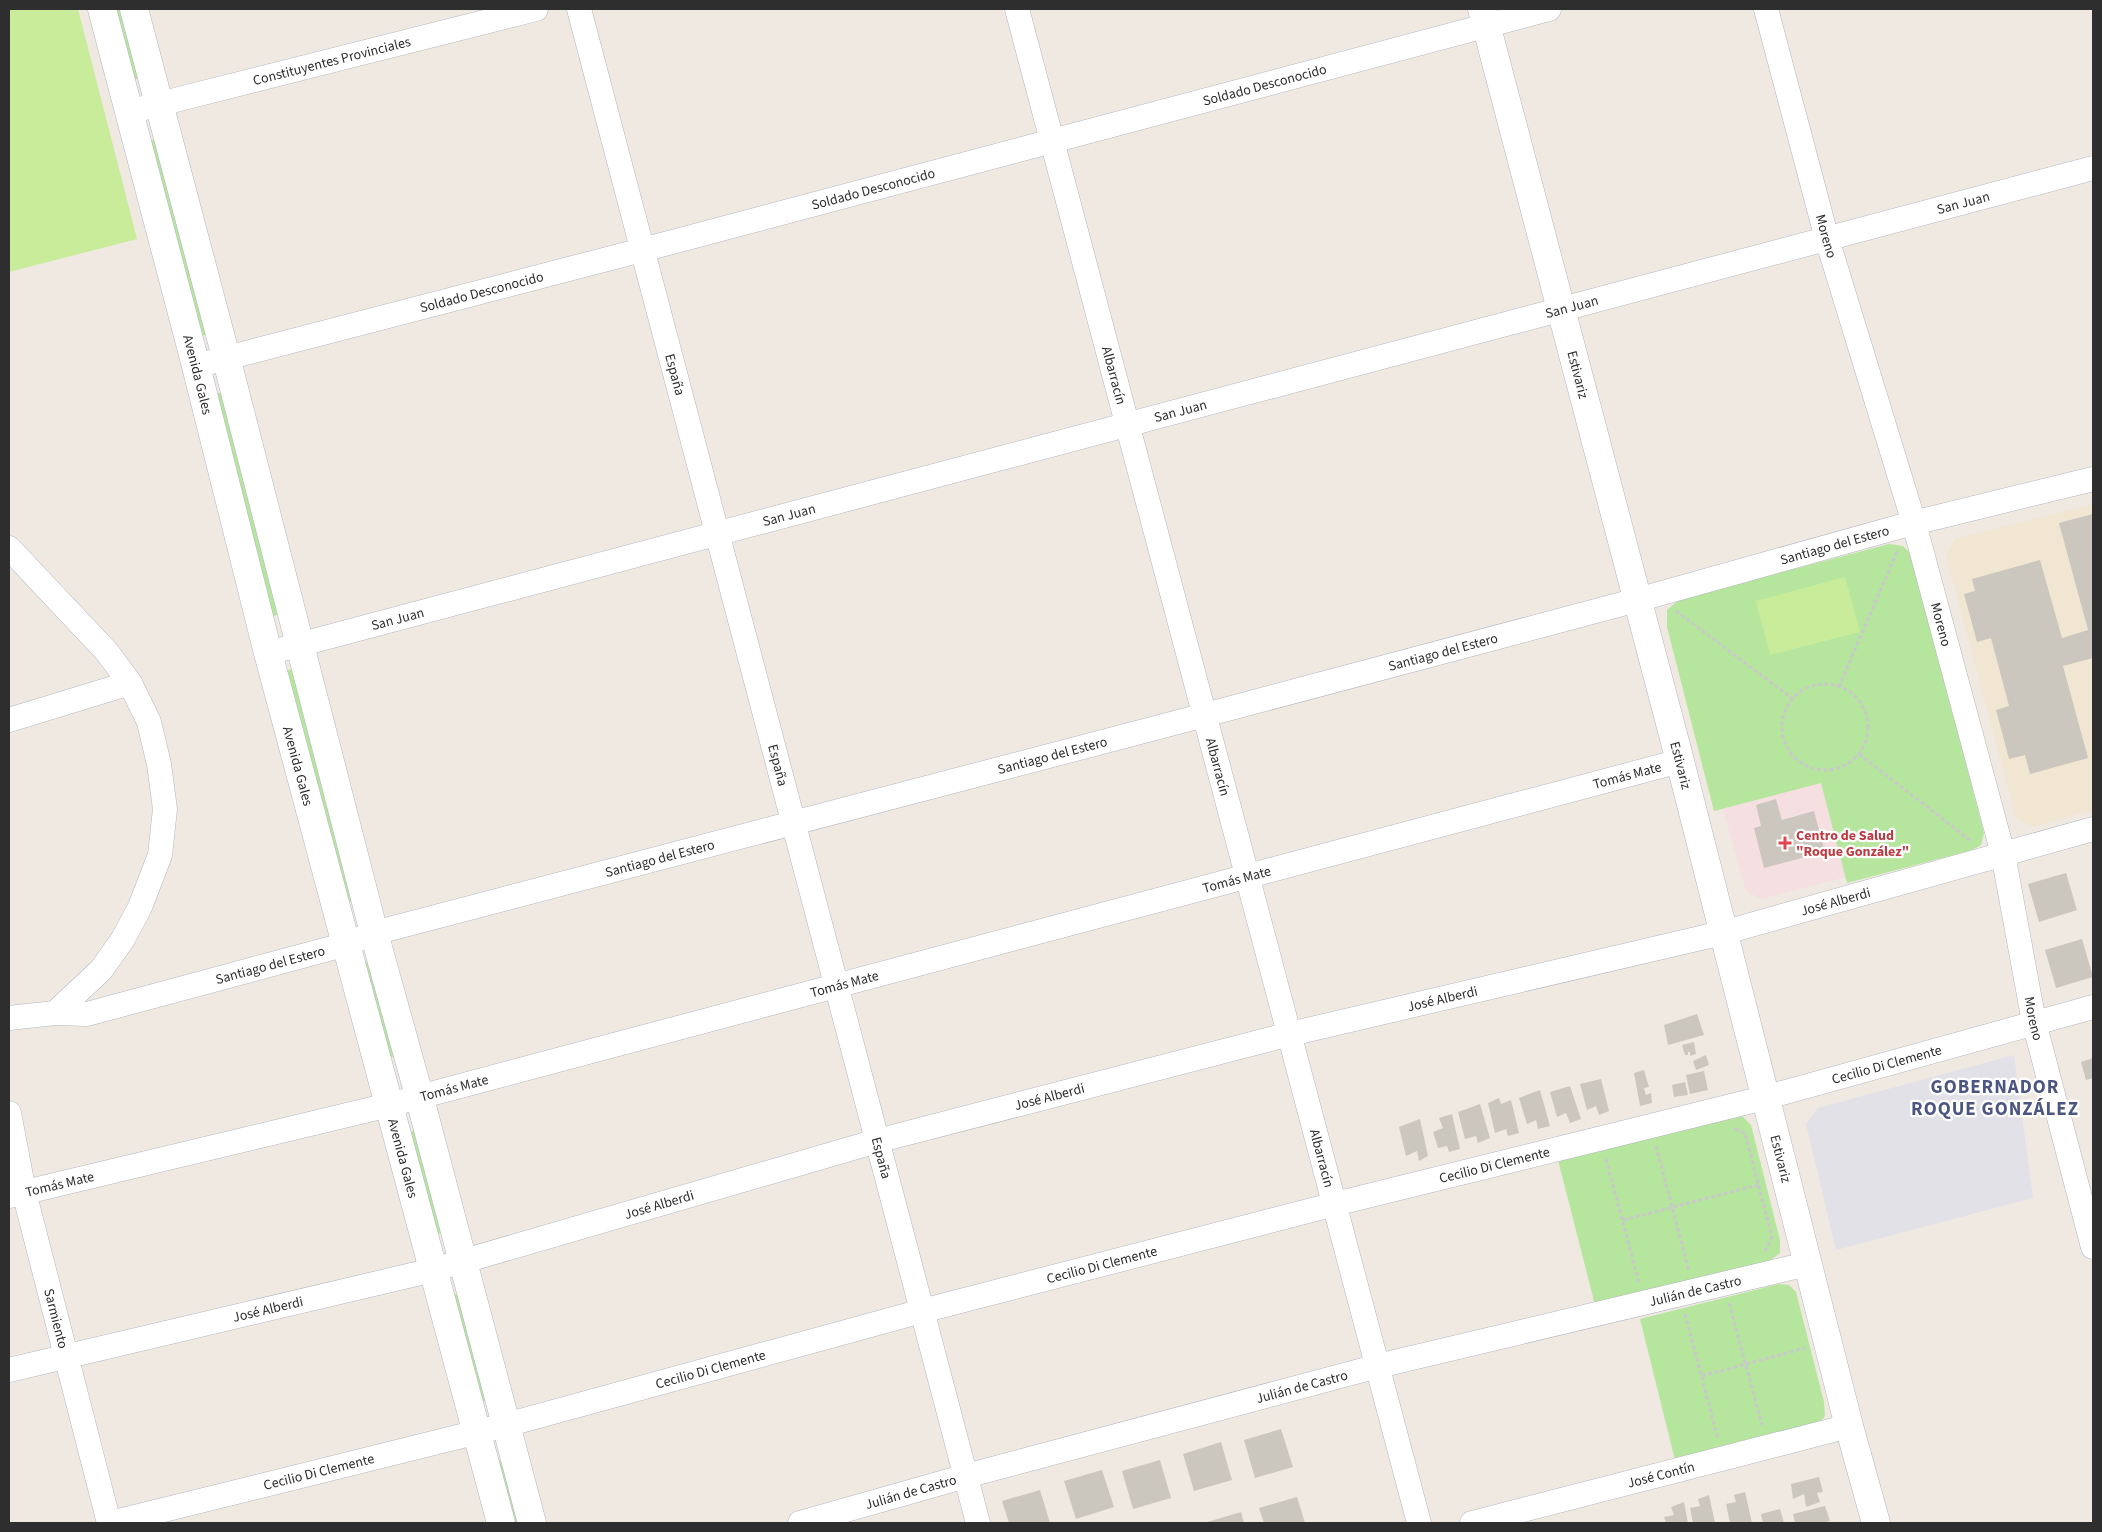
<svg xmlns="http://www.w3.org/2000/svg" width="2102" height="1532" font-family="'Source Sans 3',sans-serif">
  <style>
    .industrial { fill: #e3e1e8 }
    .education { fill: #f0e6d1 }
    .medical { fill: #f5dfe0 }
    .green { fill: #b6e59e }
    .pitch { fill: #c9ec9a }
    .building { fill: #cbc7bf }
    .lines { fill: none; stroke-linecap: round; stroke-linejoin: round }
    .street-casing { stroke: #b4b7c1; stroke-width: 25 }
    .secondary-casing { stroke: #b4b7c1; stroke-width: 29 }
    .path { stroke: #c9c9c9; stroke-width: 3; stroke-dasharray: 4 2.5; stroke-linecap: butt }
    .street { stroke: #fff; stroke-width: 24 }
    .secondary { stroke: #fff; stroke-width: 28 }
    .health-dot { fill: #e0444e; stroke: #fff; stroke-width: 2 }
    .labels { text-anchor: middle; stroke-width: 4.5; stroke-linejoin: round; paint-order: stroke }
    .street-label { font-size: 14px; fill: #2e2e2e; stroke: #fff }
    .health-label { font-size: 14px; font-weight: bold; fill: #be3a42; stroke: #fff; text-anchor: start }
    .district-label { font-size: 19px; font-weight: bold; letter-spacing: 1px; fill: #4d5680; stroke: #fff }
  </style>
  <rect width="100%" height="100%" fill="#efe9e1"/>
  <polygon class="industrial" points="2014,1055 2033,1198 1836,1250 1806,1124 1818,1108"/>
  <polygon class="education" points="2093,504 2093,810 2033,827 2016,818 1946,555 1955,539"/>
  <polygon class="medical" points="1821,783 1846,877 1761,899 1746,891 1723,809"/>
  <g class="green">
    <polygon points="113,9 122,9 140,78 131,80"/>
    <polygon points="156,139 209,334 201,336 148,142"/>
    <polygon points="224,392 281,614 273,616 215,394"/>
    <polygon points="1889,544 1903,546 1912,555 1984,833 1981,845 1972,850 1847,883 1821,783 1714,811 1667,627 1667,610 1680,599"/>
    <polygon points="294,668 356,900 347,903 286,671"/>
    <polygon points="371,961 396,1056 388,1058 363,964"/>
    <polygon points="1729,1116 1742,1116 1751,1125 1780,1240 1780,1253 1771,1260 1595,1305 1558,1160"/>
    <polygon points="418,1129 444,1232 436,1234 410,1132"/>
    <polygon points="1779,1284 1789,1285 1796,1292 1824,1402 1825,1416 1818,1424 1675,1460 1640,1319"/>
    <polygon points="461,1293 490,1399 481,1402 453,1295"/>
    <polygon points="504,1460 521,1523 512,1523 496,1462"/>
  </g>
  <g class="pitch">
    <polygon points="9,9 78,9 137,239 9,272"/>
    <polygon points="1845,577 1860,632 1770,655 1756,601"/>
  </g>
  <g class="building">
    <polygon points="2093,514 2093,658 2063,666 2088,758 2030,774 2025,755 2009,759 1996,710 2009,706 1991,638 1977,642 1964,594 1975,591 1972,579 2040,560 2062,638 2088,630 2059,523"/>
    <polygon points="1776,799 1782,820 1814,811 1825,852 1764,868 1754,828 1761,826 1756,805"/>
    <polygon points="2066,873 2077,910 2039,922 2028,884"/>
    <polygon points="2082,939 2093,977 2056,988 2045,950"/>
    <polygon points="1697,1014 1704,1035 1668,1045 1664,1025"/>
    <polygon points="1694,1042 1696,1054 1690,1056 1690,1052 1688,1052 1688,1055 1685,1055 1682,1045"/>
    <polygon points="1706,1055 1709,1065 1696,1070 1693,1061"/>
    <polygon points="2093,1058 2093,1078 2086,1080 2081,1062"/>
    <polygon points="1644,1070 1649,1087 1644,1088 1646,1095 1651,1093 1652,1103 1640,1106 1634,1073"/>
    <polygon points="1704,1071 1708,1090 1690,1094 1686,1075"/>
    <polygon points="1601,1079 1609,1111 1599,1115 1596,1106 1587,1110 1580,1084"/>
    <polygon points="1685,1082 1688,1095 1674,1097 1672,1085"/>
    <polygon points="1570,1086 1581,1119 1570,1123 1566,1113 1557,1117 1550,1092"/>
    <polygon points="1540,1090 1550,1126 1538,1129 1536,1120 1527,1124 1519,1098"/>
    <polygon points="1499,1098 1501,1104 1511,1100 1519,1133 1508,1136 1506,1129 1495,1133 1488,1103"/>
    <polygon points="1480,1104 1490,1138 1478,1143 1476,1136 1465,1139 1458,1112"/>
    <polygon points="1452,1114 1460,1149 1449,1152 1447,1146 1438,1148 1433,1132 1443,1128 1439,1118"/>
    <polygon points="1420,1119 1428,1156 1419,1161 1417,1151 1406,1156 1399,1127"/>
    <polygon points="1281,1429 1293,1467 1255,1478 1244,1440"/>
    <polygon points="1221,1442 1232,1480 1194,1491 1183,1454"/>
    <polygon points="1160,1460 1171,1498 1133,1509 1122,1471"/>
    <polygon points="1102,1470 1114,1507 1076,1519 1064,1481"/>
    <polygon points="1819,1477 1823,1492 1817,1493 1820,1502 1806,1507 1804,1494 1793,1499 1791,1484"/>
    <polygon points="1040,1490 1050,1523 1009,1523 1002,1501"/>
    <polygon points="1745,1492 1752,1523 1730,1523 1726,1504 1736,1502 1734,1495"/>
    <polygon points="1709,1495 1715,1523 1693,1523 1690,1508 1700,1506 1698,1499"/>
    <polygon points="1297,1497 1305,1523 1264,1523 1259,1508"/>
    <polygon points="1684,1502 1688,1523 1666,1523 1664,1517 1674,1515 1671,1507"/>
    <polygon points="1825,1506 1830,1521 1822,1523 1795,1523 1793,1514"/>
    <polygon points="1780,1509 1784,1523 1763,1523 1761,1514"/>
    <polygon points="1241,1512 1244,1523 1204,1523"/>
  </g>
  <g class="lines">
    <defs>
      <g id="street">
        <path id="s1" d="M579 9 978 1523"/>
        <path id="s2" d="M1017 9 1419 1523"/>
        <path id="s3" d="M1766 9 1827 239 1914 523 2003 854 2034 1022 2093 1247"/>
        <path id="s4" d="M128 112 536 9"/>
        <path id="s5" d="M196 366 642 250 1549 9"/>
        <polyline points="9,548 107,652 130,683 149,722 159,764 165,809 160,855 140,907 123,939 101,970 55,1013"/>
        <path id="s6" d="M268 653 2093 168"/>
        <polyline points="9,720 130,683"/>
        <path id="s7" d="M9 1018 55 1013 87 1014 347 944 374 933 1205 715 1637 600 1909 524 2093 479"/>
        <path id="s8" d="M9 1113 24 1192 109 1523"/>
        <path id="s9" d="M9 1196 389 1105 1680 761"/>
        <path id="s10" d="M9 1370 433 1270 877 1141 1290 1034 1722 933 2093 829"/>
        <path id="s11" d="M111 1523 506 1425 922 1311 1335 1204 1764 1098 2093 1007"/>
        <path id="s12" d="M800 1523 966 1476 1378 1366 1807 1264"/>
        <path id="s13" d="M1472 1523 1849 1426"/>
      </g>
      <g id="secondary">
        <path id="s14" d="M102 9 196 366 268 653 501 1523"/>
        <polyline points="134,9 226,357 374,933 419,1095 532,1523"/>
        <path id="s15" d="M1482 9 1680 761 1849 1426 1876 1523"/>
      </g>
    </defs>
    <use href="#street" class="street-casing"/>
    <use href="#secondary" class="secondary-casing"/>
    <g class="path">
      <polyline points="1676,611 1793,699"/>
      <circle cx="1825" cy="727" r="43"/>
      <polyline points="1839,687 1898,549"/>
      <polyline points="1859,754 1971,841"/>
      <polyline points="1735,1129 1745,1133 1772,1237 1765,1251"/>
      <polyline points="1656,1146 1689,1271"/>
      <polyline points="1606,1159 1639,1283"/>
      <polyline points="1623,1220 1758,1185"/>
      <polyline points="1729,1303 1762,1425"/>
      <polyline points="1685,1314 1718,1439"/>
      <polyline points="1702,1376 1805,1348"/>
    </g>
    <use href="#street" class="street"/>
    <use href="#secondary" class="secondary"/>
  </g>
  <path class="health-dot" d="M1782.5 835.5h5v5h5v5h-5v5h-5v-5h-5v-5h5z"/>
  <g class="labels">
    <g class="street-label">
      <text dy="5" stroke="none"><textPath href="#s4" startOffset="210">Constituyentes Provinciales</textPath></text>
      <text dy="5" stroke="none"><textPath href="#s5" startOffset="1105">Soldado Desconocido</textPath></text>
      <text dy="5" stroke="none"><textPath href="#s5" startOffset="700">Soldado Desconocido</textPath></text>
      <text dy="5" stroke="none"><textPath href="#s6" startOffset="1754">San Juan</textPath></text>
      <text dy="5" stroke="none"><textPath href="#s3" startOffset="235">Moreno</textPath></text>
      <text dy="5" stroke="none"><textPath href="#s5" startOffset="295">Soldado Desconocido</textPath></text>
      <text dy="5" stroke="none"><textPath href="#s6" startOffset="1349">San Juan</textPath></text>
      <text dy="5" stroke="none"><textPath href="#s14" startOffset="378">Avenida Gales</textPath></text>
      <text dy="5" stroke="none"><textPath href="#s1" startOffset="378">España</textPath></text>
      <text dy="5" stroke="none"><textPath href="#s15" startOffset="378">Estivariz</textPath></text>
      <text dy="5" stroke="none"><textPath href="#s2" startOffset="379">Albarracín</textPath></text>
      <text dy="5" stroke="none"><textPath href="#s6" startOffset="944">San Juan</textPath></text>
      <text dy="5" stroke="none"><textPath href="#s6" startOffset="539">San Juan</textPath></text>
      <text dy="5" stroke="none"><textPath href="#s7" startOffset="1888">Santiago del Estero</textPath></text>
      <text dy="5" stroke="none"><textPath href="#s6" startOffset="134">San Juan</textPath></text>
      <text dy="5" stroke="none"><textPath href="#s3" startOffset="640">Moreno</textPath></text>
      <text dy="5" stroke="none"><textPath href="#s7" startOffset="1482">Santiago del Estero</textPath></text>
      <text dy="5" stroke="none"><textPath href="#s7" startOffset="1078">Santiago del Estero</textPath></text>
      <text dy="5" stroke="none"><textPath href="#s1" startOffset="782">España</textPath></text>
      <text dy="5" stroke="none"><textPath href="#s2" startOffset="784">Albarracín</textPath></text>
      <text dy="5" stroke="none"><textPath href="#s15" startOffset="782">Estivariz</textPath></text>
      <text dy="5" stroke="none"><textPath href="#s14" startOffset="782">Avenida Gales</textPath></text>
      <text dy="5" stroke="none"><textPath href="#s9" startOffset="1672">Tomás Mate</textPath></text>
      <text dy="5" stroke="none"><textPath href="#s7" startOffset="672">Santiago del Estero</textPath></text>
      <text dy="5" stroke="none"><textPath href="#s9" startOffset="1268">Tomás Mate</textPath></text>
      <text dy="5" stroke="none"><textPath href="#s10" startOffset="1886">José Alberdi</textPath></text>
      <text dy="5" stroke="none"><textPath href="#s7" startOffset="268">Santiago del Estero</textPath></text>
      <text dy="5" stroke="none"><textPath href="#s9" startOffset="862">Tomás Mate</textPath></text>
      <text dy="5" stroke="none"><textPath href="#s10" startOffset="1481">José Alberdi</textPath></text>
      <text dy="5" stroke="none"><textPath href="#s3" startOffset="1045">Moreno</textPath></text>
      <text dy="5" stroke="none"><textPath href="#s11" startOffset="1834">Cecilio Di Clemente</textPath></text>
      <text dy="5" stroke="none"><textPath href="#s9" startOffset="458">Tomás Mate</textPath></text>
      <text dy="5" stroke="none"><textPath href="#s10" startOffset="1076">José Alberdi</textPath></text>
      <text dy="5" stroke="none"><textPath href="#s2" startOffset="1189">Albarracín</textPath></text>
      <text dy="5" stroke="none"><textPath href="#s14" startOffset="1188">Avenida Gales</textPath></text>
      <text dy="5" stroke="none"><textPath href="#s1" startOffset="1188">España</textPath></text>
      <text dy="5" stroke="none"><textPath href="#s15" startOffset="1188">Estivariz</textPath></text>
      <text dy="5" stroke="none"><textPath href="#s11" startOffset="1429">Cecilio Di Clemente</textPath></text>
      <text dy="5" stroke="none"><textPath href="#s9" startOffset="52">Tomás Mate</textPath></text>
      <text dy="5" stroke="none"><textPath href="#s10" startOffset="671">José Alberdi</textPath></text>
      <text dy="5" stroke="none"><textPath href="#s11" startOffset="1024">Cecilio Di Clemente</textPath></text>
      <text dy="5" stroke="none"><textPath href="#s12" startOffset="925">Julián de Castro</textPath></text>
      <text dy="5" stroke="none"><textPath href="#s10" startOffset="266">José Alberdi</textPath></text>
      <text dy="5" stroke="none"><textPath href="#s8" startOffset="211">Sarmiento</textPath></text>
      <text dy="5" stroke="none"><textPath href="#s11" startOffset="619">Cecilio Di Clemente</textPath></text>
      <text dy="5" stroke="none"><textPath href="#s12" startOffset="520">Julián de Castro</textPath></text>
      <text dy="5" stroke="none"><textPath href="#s11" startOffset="214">Cecilio Di Clemente</textPath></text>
      <text dy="5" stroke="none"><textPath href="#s13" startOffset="195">José Contín</textPath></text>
      <text dy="5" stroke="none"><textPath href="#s12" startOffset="115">Julián de Castro</textPath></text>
    </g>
    <g class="health-label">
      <text x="1796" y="840">Centro de Salud<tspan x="1796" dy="16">"Roque González"</tspan></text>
    </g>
    <g class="district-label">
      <text x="1995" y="1093">GOBERNADOR<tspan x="1995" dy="22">ROQUE GONZÁLEZ</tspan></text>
    </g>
  </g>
  <rect width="2102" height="1532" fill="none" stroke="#2e2e2e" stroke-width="20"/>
</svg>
